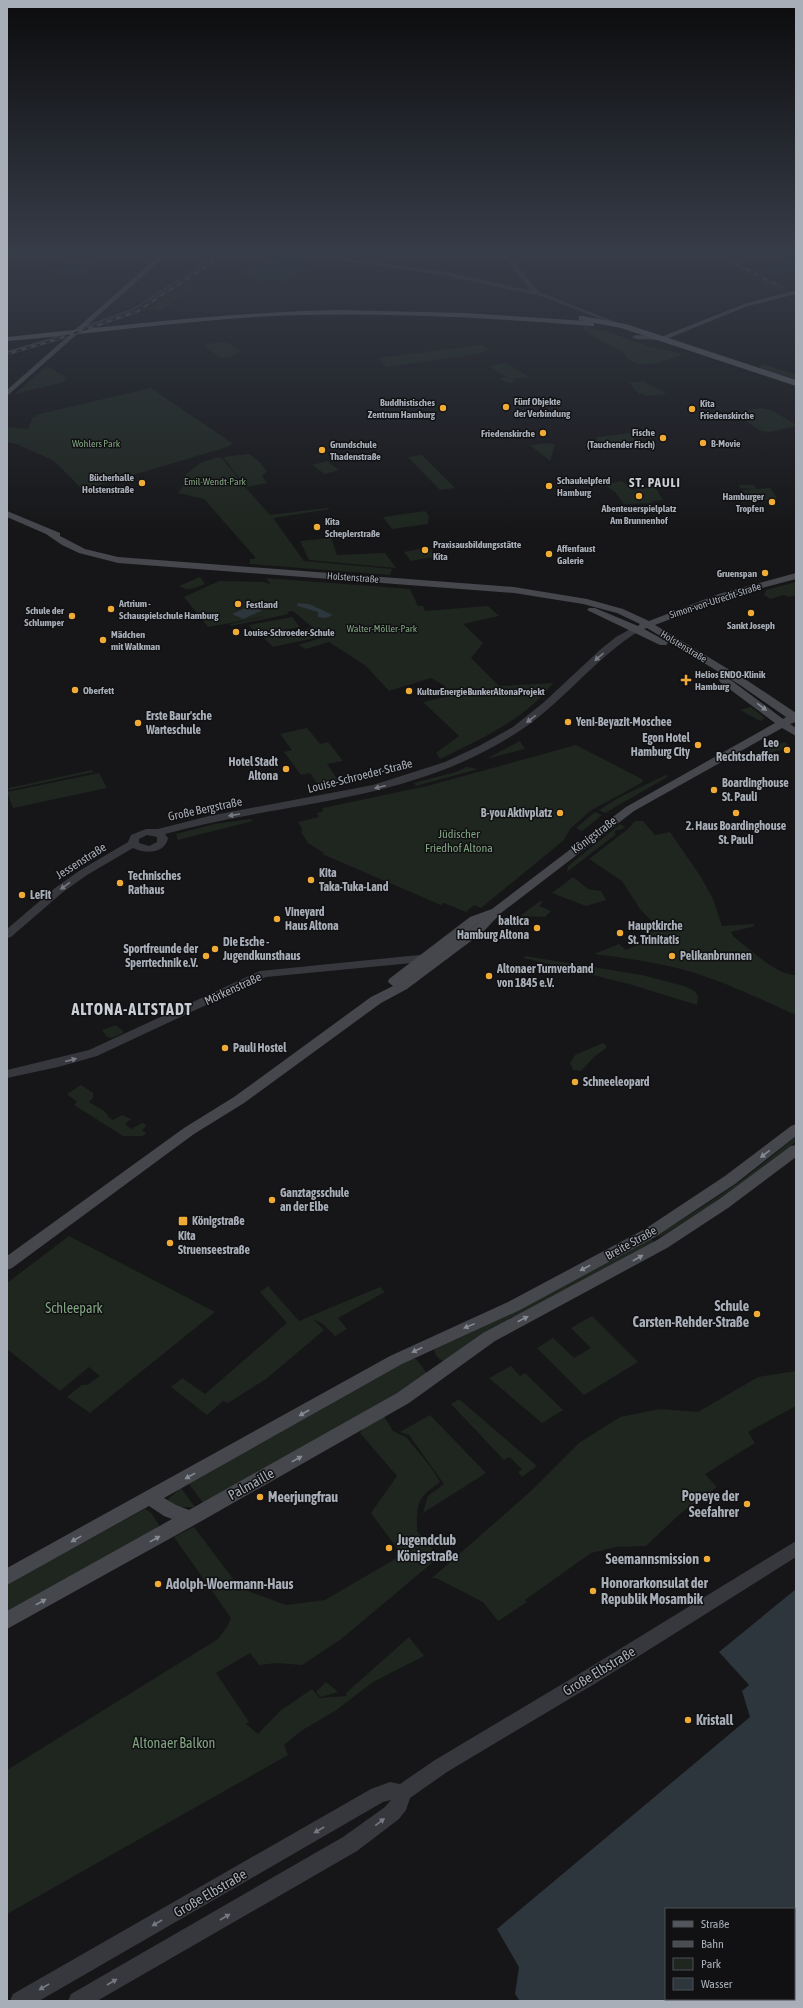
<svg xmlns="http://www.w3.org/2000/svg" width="803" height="2008" font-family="'Asap Condensed',sans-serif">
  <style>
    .green { fill: #1e261f }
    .water { fill: #2c363c; fill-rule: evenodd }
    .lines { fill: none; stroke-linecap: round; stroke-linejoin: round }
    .tertiary { fill: #37383d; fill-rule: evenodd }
    .secondary { fill: #45474d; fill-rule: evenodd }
    .primary { fill: #53565c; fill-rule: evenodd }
    .tram { stroke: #4a4c52; stroke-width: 1 }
    .rail-casing { stroke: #4a4c52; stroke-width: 2.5 }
    .rail { stroke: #111113; stroke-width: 1.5; stroke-dasharray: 5; stroke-linecap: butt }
    .oneway { fill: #757981 }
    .oneway2 { fill: #858a93 }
    .poi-dot { fill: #f0ab36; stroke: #111113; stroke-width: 1.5 }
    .labels { text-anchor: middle; stroke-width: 3; stroke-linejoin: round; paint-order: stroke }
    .far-poi-label { font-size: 10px; font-weight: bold; fill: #a8aeb8; stroke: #111113; text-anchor: start }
    .far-park-label { font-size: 10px; fill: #80a380; stroke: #111113 }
    .far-street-label { font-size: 10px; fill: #a8aeb8; stroke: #111113 }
    .poi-label { font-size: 12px; font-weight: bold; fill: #a8aeb8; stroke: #111113; text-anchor: start }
    .street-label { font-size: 12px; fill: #a8aeb8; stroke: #111113 }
    .park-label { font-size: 12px; fill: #80a380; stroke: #111113 }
    .far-district-label { font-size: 13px; font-weight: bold; letter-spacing: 1px; fill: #c9cdd4; stroke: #111113 }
    .near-poi-label { font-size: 14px; font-weight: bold; fill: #a8aeb8; stroke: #111113; text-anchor: start }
    .near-park-label { font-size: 14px; fill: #80a380; stroke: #111113 }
    .near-street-label { font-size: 14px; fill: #a8aeb8; stroke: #111113 }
    .district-label { font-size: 16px; font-weight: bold; letter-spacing: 1px; fill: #c9cdd4; stroke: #111113 }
  </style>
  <rect width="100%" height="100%" fill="#161618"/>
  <g class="green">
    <polygon points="285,255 292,255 288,258 289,259 295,255 300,256 296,260 311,262 301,269 310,270 308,273 299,272 287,281 267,279 263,284 254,283 259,278 237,277 251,264 255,265 260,261 273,262"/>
    <polygon points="791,260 796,262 796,271 772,275 762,271 762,269"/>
    <polygon points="67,261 94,262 87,275 48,272 49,269 64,269"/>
    <polygon points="752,271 755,271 786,288 776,291 744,273 747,272 775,286 784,287"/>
    <polygon points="187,284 197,286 160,311 148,309"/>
    <path d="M584 326 605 331 651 347 678 353 681 355C664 361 636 374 624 353L584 331Z"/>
    <polygon points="219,342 228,343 241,352 236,353 233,356 221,358 203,345"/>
    <polygon points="481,345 488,349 478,354 387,367 377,358"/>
    <polygon points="506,363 529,377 511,379 516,382 510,383 499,379 503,377 510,379 489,366"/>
    <polygon points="763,364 796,375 796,379 758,368"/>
    <polygon points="47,366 67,378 64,382 15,394"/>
    <polygon points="628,381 635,383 643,381 667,394 646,396 643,394 639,394"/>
    <polygon points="151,388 232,443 230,446 83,490 54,461 24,447 21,447 20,445 7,442 7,427 28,429 33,417 36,417 35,415"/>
    <polygon points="761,408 771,410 795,424 796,426 770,432 761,431 733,413"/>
    <polygon points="629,433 640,445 631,446 623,443 599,447 596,441 598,437"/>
    <polygon points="549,443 555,445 550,461 530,445"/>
    <polygon points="249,454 260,462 267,472 262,476 267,483 246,487 223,457"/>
    <polygon points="422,455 455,488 440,490 408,457"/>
    <polygon points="218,457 222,458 246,488 270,515 326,508 331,509 273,518 304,561 392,569 390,575 250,564 250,559 255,559 255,557 204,499 178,493 183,486 183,477 200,463"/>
    <polygon points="327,461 339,470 325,474 312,465"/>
    <polygon points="622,481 633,490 655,487 663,500 651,501 653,503 624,504 615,492 604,484"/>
    <polygon points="739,485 754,485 756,489 770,488 777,498 751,502 742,490 755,489 740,488"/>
    <polygon points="425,511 429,516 428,524 392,529 383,517"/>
    <polygon points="331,538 337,555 385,553 396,568 309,560 300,541"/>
    <polygon points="428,547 438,556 411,561 404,552"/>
    <path d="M200 577 205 584C195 588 189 592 179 586Z"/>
    <path d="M266 578 410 589 418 606H423L425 611 488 606 499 616 463 624 483 643 471 658 499 686 553 683C525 720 480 739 440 759L436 753 459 736 423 702 450 696 449 694 446 695 440 688 445 686 431 678 389 691 366 666 329 642 306 649 298 645 324 637 293 611 287 612 289 614 231 626 230 624 268 616 208 627 184 597 219 581 263 582 270 584 273 588Z"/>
    <polygon points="796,582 796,595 789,597 784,595 770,599 764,595 766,590"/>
    <polygon points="292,617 300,627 257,635 249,625"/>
    <polygon points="310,628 319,637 273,647 264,638"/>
    <polygon points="751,707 765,718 760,721 740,710"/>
    <polygon points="307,728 320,744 328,742 343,761 327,764 338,780 320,787 310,773 301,775 284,752 292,750 280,734"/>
    <polygon points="520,741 525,749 486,759"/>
    <polygon points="784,742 789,745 788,748 738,761"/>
    <polygon points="576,745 642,779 643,782 590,811 570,829 564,840 481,908 474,905 466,912 444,903 441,905 322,854 324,853 308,843 301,832 302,829 298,822 319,817 317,813 322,812 323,808 427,786"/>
    <polygon points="467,767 478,769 416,786 414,783 456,772"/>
    <polygon points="92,770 93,772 9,790 9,788"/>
    <polygon points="99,773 107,788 13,808 7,792"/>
    <polygon points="666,775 669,776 605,813 599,810 620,797"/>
    <polygon points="595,812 602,815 582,831 576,828"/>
    <polygon points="250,819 253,821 178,840 176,834 214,824"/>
    <path d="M635 821H643L655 835 670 832 701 877 713 899 722 926 753 924 755 926 731 932 734 937C750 949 776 975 796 975V1015C760 999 723 981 685 970 655 962 625 958 594 954L619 944 626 950 649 940 643 935 659 929 640 909 622 881 589 859 628 829Z"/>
    <polygon points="620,824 625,827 621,830 616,830 614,833 616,834 567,872 568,866"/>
    <polygon points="573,877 588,889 601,891 606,900 586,906 552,893"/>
    <polygon points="540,901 543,902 539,906 551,911 545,917 520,916"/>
    <polygon points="525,956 642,975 684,986 695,991 698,997 697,1005 629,984 524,958"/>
    <polygon points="116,1025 123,1031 123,1033 112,1038 107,1037 102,1030"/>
    <polygon points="603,1043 606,1045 606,1048 595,1056 581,1071 573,1070 570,1063 575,1055"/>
    <path d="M81 1085 93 1093V1098L89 1102C96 1107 106 1109 109 1118L113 1120 122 1115 131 1119 125 1124 131 1129 142 1123 147 1125 142 1130 146 1133 143 1136H123L74 1105 77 1102 67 1094Z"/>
    <path d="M796 1136V1141L788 1149 708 1207 660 1237 657 1234C706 1207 754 1173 796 1136Z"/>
    <polygon points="69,1236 215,1312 90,1413 67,1397 82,1385 87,1385 100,1376 89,1367 60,1391 7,1349 7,1283"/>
    <path d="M651 1238 654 1242 529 1310 510 1318 488 1331 444 1361C439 1360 435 1355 434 1350L438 1347C511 1314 582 1278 651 1238Z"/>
    <polygon points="268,1286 299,1321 380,1287 385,1292 338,1318 347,1329 335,1336 323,1324 313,1319 324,1330 266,1379 228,1403 223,1401 207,1415 171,1387 182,1378 205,1394 287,1323 260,1292"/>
    <polygon points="592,1316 638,1362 584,1395 537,1348 553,1338 574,1358 591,1348 571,1328"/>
    <polygon points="410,1359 416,1359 427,1373 418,1381 204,1504 189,1484"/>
    <polygon points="511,1366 520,1376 525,1373 563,1410 542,1423 489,1378"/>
    <polygon points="796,1371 796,1406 748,1432 755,1443 705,1474 717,1487 681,1513 646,1546 616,1547 591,1553 525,1600 527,1602 498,1621 483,1602 436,1578 432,1578 531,1491 579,1443 620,1417 660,1409 698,1412 758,1377"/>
    <polygon points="459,1399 467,1406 537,1466 522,1477 518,1472 522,1469 509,1457 504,1460 451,1404"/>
    <polygon points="430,1415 486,1473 423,1513 428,1496 444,1484 409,1435 400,1432"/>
    <path d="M384 1416 393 1431 406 1437 430 1466 440 1482C416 1499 417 1503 417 1531L439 1557 340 1640 302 1665 277 1663 259 1665 250 1653 216 1673 249 1722 246 1724 258 1734 280 1711 312 1689 320 1698 347 1696 346 1693 409 1637 424 1656 373 1682 335 1711 301 1731 284 1745 288 1755 7 1914V1770L218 1639 227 1627 231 1618 174 1537 194 1527 240 1588 286 1605 325 1600 402 1555 371 1513 397 1476 360 1433 364 1427Z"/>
    <polygon points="181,1488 195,1507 177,1507 169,1503 168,1499"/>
    <polygon points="145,1509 151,1513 159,1525 157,1529 7,1613 7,1584"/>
    <polygon points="326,1682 338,1692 321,1697 316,1692"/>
  </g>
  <g class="water">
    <polygon points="298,603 309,604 333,615 326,618 318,617 318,612 297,606"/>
    <polygon points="252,605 263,610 243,619 232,614"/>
    <path d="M796 1589V2001H520L515 1994 519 1967 497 1929 750 1717 742 1691 749 1685 719 1652ZM666 1909H794V1999H666Z"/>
  </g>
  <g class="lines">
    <g class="tertiary">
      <polygon points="293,253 309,253 447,272 531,291 509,262 498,253 505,253 513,260 539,292 626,326 621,327 541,296 447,276"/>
      <path d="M636 626 640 629 639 631C600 655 572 691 536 719 521 731 504 741 487 750 388 803 272 804 165 834L168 838C165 854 145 854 133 848L87 875 63 892 11 937 7 938V929L55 888 79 871 128 842 131 835 146 829H158L209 816 373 785 445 762 479 746 513 727 543 703 601 649 616 637ZM147 835 157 837V842L149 846 139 843V839Z"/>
      <polygon points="429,954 435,958 433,961 266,977 97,1056 58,1067 7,1078 7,1070 89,1050 260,971"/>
      <polygon points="796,1541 796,1557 596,1683 447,1772 410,1798 406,1810 399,1819 357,1851 97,2001 68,2001 71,1994 343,1837 385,1807 391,1800 383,1802 39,2001 10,2001 13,1994 371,1789 390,1782 400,1784 435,1760 584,1671"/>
    </g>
    <g class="secondary">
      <polygon points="162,253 169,253 7,396 7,390"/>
      <polygon points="796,290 796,294 748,306 664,340 636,339 632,337 636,335 661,337 744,304"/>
      <path d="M7 511 60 533V536L85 549 118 557 514 587 587 599 623 609 649 621 719 594 796 573V579L725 598 655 625 748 681 796 713V722L790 724 796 728V736L782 728 634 811 501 913 483 932 407 989 381 1003 244 1103 194 1134 12 1268 7 1270V1256L184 1128 234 1097 371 997 393 986 388 982 389 979 470 917 492 909 626 807 775 723 720 682 719 680 720 678H728L783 719 786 717 740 685 647 628 644 629 666 641 668 643 666 645H660L587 610 589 608H595L638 626 640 624 617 613 583 604 514 593 118 563 79 553 62 545 46 534 7 517ZM479 922 454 942 478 923Z"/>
      <polygon points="796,1124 796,1136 735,1184 655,1237 520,1310 402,1364 164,1498 176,1505 189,1510 397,1393 483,1333 657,1240 718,1200 791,1146 796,1145 796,1157 728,1208 667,1248 495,1341 409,1403 198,1523 7,1629 7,1611 172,1519 164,1516 149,1506 7,1585 7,1568 390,1356 508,1302 645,1229 725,1176 791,1126"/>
    </g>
    <path class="primary" d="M340 310 465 313 586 321 579 320V316H582L626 324 796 380V386L621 328 594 323V326H591C480 317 368 311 256 317 173 322 90 334 7 341V337C118 326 228 312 340 310Z"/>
    <polyline class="tram" points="7,352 50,339 134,309 220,253"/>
    <defs>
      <g id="rail">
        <polyline points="714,253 781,287"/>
        <polyline points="7,354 55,340 138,311 226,253"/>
      </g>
    </defs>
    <use href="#rail" class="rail-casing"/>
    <use href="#rail" class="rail"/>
  </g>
  <defs><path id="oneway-solid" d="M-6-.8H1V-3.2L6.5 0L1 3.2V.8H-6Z"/></defs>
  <g class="oneway">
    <use href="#oneway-solid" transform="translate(599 657) rotate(139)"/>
    <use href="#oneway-solid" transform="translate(531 719) rotate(143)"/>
    <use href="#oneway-solid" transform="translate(380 787) rotate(166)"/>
    <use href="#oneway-solid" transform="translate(234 815) rotate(171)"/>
    <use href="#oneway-solid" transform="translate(65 886) rotate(144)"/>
    <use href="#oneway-solid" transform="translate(71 1060) rotate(-15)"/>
    <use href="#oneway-solid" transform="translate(380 1822) rotate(-38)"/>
    <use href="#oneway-solid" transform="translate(319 1830) rotate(150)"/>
    <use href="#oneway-solid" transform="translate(225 1917) rotate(-30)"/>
    <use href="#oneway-solid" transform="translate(157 1923) rotate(150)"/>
    <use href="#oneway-solid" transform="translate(112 1982) rotate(-30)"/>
    <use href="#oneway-solid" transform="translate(44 1987) rotate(150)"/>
  </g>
  <g class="oneway2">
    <use href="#oneway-solid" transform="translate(762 707) rotate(37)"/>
    <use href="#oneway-solid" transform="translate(765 1154) rotate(142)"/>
    <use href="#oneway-solid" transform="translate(638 1258) rotate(-29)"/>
    <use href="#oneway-solid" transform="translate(585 1268) rotate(152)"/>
    <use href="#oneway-solid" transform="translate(523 1319) rotate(-27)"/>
    <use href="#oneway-solid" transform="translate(469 1326) rotate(158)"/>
    <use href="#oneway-solid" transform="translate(417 1350) rotate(154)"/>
    <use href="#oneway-solid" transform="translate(304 1413) rotate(150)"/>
    <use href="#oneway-solid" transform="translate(297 1459) rotate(-29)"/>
    <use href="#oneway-solid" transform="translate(190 1476) rotate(151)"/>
    <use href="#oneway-solid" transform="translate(76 1539) rotate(151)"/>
    <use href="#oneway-solid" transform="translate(155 1539) rotate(-29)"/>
    <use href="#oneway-solid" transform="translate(41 1602) rotate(-29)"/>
  </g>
  <linearGradient id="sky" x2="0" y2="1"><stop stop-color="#0c0c0d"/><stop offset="0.47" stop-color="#363c48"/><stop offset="1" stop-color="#363c48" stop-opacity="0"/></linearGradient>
  <rect width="803" height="534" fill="url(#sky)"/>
  <g class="poi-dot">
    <circle cx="506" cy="407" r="4"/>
    <circle cx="443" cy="408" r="4"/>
    <circle cx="692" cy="409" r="4"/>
    <circle cx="543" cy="433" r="4"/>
    <circle cx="663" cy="438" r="4"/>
    <circle cx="703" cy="443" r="4"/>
    <circle cx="322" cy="450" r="4"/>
    <circle cx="142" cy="483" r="4"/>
    <circle cx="549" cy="486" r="4"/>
    <circle cx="639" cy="496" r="4"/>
    <circle cx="772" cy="502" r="4"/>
    <circle cx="317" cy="527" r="4"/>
    <circle cx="425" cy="550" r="4"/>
    <circle cx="549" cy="554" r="4"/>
    <circle cx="765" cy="573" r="4"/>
    <circle cx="238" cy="604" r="4"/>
    <circle cx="111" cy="609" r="4"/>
    <circle cx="751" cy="613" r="4"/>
    <circle cx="72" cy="616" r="4"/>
    <circle cx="236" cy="632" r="4"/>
    <circle cx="103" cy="640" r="4"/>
    <path d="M684 674h4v4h4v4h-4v4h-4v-4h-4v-4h4z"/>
    <circle cx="75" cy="690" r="4"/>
    <circle cx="409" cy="691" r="4"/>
    <circle cx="568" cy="722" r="4"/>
    <circle cx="138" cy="723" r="4"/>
    <circle cx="698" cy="745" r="4"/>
    <circle cx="787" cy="750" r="4"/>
    <circle cx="286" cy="769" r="4"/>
    <circle cx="714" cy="790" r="4"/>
    <circle cx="560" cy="813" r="4"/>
    <circle cx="736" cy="813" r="4"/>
    <circle cx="311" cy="880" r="4"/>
    <circle cx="120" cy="883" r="4"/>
    <circle cx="22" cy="895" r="4"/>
    <circle cx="277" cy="919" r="4"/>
    <circle cx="537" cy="928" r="4"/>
    <circle cx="620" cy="933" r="4"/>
    <circle cx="215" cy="949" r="4"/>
    <circle cx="206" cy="956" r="4"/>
    <circle cx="672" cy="956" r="4"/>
    <circle cx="489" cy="976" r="4"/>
    <circle cx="225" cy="1048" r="4"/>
    <circle cx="575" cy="1082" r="4"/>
    <circle cx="272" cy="1200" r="4"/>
    <rect x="178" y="1216" width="10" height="10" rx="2"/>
    <circle cx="170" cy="1243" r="4"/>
    <circle cx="757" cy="1314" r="4"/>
    <circle cx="260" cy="1497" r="4"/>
    <circle cx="747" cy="1504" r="4"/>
    <circle cx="389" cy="1548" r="4"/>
    <circle cx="707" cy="1559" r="4"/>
    <circle cx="158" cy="1584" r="4"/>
    <circle cx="593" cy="1591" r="4"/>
    <circle cx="688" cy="1720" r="4"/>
  </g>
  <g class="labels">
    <g class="far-poi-label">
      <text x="514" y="405">Fünf Objekte<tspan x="514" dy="12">der Verbindung</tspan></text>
      <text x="435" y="406" text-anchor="end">Buddhistisches<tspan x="435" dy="12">Zentrum Hamburg</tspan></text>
      <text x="700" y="407">Kita<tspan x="700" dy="12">Friedenskirche</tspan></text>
      <text x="655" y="436" text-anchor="end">Fische<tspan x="655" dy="12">(Tauchender Fisch)</tspan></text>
      <text x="535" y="437" text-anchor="end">Friedenskirche</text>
      <text x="711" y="447">B-Movie</text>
      <text x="330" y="448">Grundschule<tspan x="330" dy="12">Thadenstraße</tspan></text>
      <text x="134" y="481" text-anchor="end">Bücherhalle<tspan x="134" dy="12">Holstenstraße</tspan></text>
      <text x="557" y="484">Schaukelpferd<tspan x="557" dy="12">Hamburg</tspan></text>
      <text x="764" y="500" text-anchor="end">Hamburger<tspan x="764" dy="12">Tropfen</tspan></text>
      <text x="639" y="512" text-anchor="middle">Abenteuerspielplatz<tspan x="639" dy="12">Am Brunnenhof</tspan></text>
      <text x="325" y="525">Kita<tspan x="325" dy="12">Scheplerstraße</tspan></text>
      <text x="433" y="548">Praxisausbildungsstätte<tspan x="433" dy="12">Kita</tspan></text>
      <text x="557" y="552">Affenfaust<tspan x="557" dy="12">Galerie</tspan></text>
      <text x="757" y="577" text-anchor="end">Gruenspan</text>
      <text x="119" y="607">Artrium -<tspan x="119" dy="12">Schauspielschule Hamburg</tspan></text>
      <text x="246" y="608">Festland</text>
      <text x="64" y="614" text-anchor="end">Schule der<tspan x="64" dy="12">Schlumper</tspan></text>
      <text x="751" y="629" text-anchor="middle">Sankt Joseph</text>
      <text x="244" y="636">Louise-Schroeder-Schule</text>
      <text x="111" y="638">Mädchen<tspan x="111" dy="12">mit Walkman</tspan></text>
      <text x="695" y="678">Helios ENDO-Klinik<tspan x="695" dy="12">Hamburg</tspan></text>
      <text x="83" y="694">Oberfett</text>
      <text x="417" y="695">KulturEnergieBunkerAltonaProjekt</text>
    </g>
    <g class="far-park-label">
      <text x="96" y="447">Wohlers Park</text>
      <text x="215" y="485">Emil-Wendt-Park</text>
      <text x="382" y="632">Walter-Möller-Park</text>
    </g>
    <g class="far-street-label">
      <text transform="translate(353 577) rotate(4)" y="4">Holstenstraße</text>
      <text transform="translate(715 600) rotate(-18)" y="4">Simon-von-Utrecht-Straße</text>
      <text transform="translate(684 646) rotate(31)" y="4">Holstenstraße</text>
    </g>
    <g class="poi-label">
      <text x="146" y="720">Erste Baur'sche<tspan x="146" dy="14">Warteschule</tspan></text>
      <text x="576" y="726">Yeni-Beyazit-Moschee</text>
      <text x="690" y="742" text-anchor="end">Egon Hotel<tspan x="690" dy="14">Hamburg City</tspan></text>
      <text x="779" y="747" text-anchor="end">Leo<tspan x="779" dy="14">Rechtschaffen</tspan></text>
      <text x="278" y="766" text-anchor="end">Hotel Stadt<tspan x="278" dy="14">Altona</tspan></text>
      <text x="722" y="787">Boardinghouse<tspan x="722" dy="14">St. Pauli</tspan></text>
      <text x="552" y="817" text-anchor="end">B-you Aktivplatz</text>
      <text x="736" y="830" text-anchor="middle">2. Haus Boardinghouse<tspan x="736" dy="14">St. Pauli</tspan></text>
      <text x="319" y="877">Kita<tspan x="319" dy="14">Taka-Tuka-Land</tspan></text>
      <text x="128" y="880">Technisches<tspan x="128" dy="14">Rathaus</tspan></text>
      <text x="30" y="899">LeFit</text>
      <text x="285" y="916">Vineyard<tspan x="285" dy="14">Haus Altona</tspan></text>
      <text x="529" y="925" text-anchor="end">baltica<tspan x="529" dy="14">Hamburg Altona</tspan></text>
      <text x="628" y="930">Hauptkirche<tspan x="628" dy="14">St. Trinitatis</tspan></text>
      <text x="223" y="946">Die Esche -<tspan x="223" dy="14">Jugendkunsthaus</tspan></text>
      <text x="198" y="953" text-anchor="end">Sportfreunde der<tspan x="198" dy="14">Sperrtechnik e.V.</tspan></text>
      <text x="680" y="960">Pelikanbrunnen</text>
      <text x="497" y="973">Altonaer Turnverband<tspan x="497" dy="14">von 1845 e.V.</tspan></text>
      <text x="233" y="1052">Pauli Hostel</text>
      <text x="583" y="1086">Schneeleopard</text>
      <text x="280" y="1197">Ganztagsschule<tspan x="280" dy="14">an der Elbe</tspan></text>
      <text x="192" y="1225">Königstraße</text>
      <text x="178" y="1240">Kita<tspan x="178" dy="14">Struenseestraße</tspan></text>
    </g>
    <g class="street-label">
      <text transform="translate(360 776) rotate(-14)" y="4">Louise-Schroeder-Straße</text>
      <text transform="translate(205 809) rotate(-12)" y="4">Große Bergstraße</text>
      <text transform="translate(594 835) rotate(-37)" y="4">Königstraße</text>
      <text transform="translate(81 861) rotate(-32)" y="4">Jessenstraße</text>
      <text transform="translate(233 989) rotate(-25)" y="4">Mörkenstraße</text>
      <text transform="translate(631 1243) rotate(-29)" y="4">Breite Straße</text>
    </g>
    <g class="park-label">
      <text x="459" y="838">Jüdischer<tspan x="459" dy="14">Friedhof Altona</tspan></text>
    </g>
    <g class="far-district-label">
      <text x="655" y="487">ST. PAULI</text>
    </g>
    <g class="near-poi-label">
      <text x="749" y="1311" text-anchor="end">Schule<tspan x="749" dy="16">Carsten-Rehder-Straße</tspan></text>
      <text x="739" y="1501" text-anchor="end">Popeye der<tspan x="739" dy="16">Seefahrer</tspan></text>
      <text x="268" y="1502">Meerjungfrau</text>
      <text x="397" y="1545">Jugendclub<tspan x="397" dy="16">Königstraße</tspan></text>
      <text x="699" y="1564" text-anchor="end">Seemannsmission</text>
      <text x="601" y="1588">Honorarkonsulat der<tspan x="601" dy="16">Republik Mosambik</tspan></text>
      <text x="166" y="1589">Adolph-Woermann-Haus</text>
      <text x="696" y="1725">Kristall</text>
    </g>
    <g class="near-park-label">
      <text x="74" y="1313">Schleepark</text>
      <text x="174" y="1748">Altonaer Balkon</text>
    </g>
    <g class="near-street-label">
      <text transform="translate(251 1484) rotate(-29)" y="5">Palmaille</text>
      <text transform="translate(599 1671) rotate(-31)" y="5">Große Elbstraße</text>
      <text transform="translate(210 1893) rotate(-30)" y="5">Große Elbstraße</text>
    </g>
    <g class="district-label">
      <text x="132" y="1015">ALTONA-ALTSTADT</text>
    </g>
  </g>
  <rect width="803" height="2008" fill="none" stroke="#a8aeb8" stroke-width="16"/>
  <rect x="665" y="1908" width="130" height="92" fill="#111113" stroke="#4d5055"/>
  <rect x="673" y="1921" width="20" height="6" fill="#53565c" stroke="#4d5055"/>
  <text x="701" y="1928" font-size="12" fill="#a8aeb8">Straße</text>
  <rect x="673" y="1941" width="20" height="6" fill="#4a4c52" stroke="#4d5055"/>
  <text x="701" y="1948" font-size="12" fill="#a8aeb8">Bahn</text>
  <rect x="673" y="1958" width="20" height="12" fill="#1e261f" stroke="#4d5055"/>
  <text x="701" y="1968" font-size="12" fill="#a8aeb8">Park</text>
  <rect x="673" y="1978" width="20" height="12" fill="#2c363c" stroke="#4d5055"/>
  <text x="701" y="1988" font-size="12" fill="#a8aeb8">Wasser</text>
</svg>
